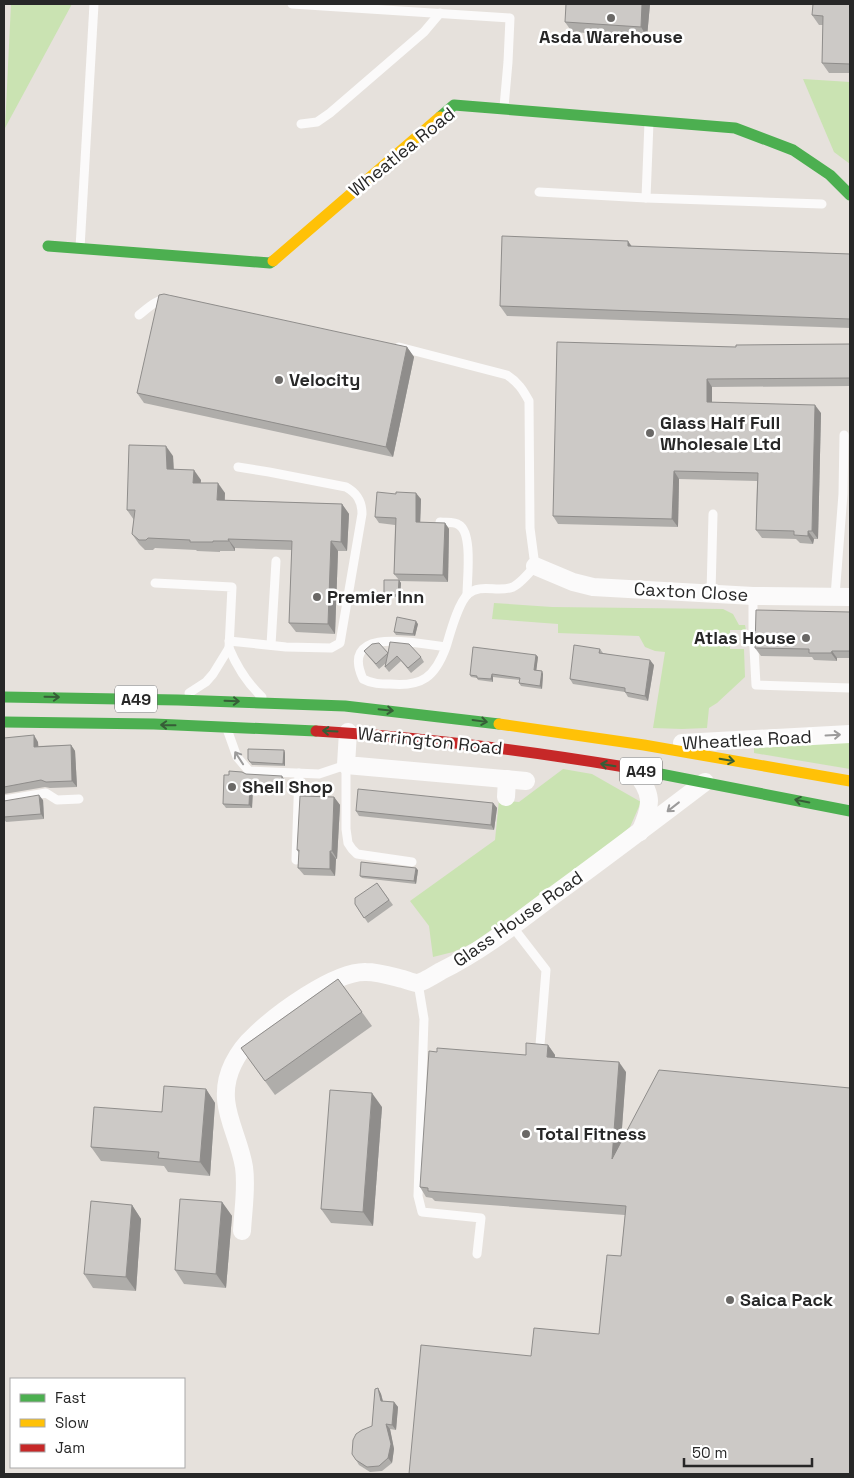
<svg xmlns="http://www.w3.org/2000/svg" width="854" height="1478" font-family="'Space Grotesk',sans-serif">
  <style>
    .green { fill: #cae3b2 }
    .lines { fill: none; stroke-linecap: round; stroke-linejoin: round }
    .lane { stroke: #fbfafa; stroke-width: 9 }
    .street { stroke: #fbfafa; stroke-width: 18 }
    .fast { stroke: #4caf50; stroke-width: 11 }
    .slow { stroke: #ffc107; stroke-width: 11 }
    .jam { stroke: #c62828; stroke-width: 11 }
    .wall { fill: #afadaa }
    .shaded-wall { fill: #8f8d8b }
    .building { fill: #ccc9c6; stroke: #8f8d8b }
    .oneway { stroke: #365d37 }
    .oneway2 { stroke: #9c9b9b }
    .poi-dot { fill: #6a6866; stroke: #fff; stroke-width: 2 }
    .labels { text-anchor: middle; stroke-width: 5; stroke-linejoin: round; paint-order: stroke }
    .shield { fill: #fff; stroke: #686868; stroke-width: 1 }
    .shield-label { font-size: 16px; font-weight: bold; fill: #272727 }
    .poi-label { font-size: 18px; font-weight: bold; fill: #272727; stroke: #fff; text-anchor: start }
    .street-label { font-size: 18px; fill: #272727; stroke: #fff }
  </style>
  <rect width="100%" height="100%" fill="#e6e1dc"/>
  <g class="green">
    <polygon points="11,4 72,4 5,128"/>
    <polygon points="803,79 850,82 850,164 834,152"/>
    <polygon points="494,603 552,607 723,609 733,614 739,625 745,625 746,630 730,630 730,649 744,649 745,677 717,703 709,708 707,728 682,729 653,728 665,652 655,651 645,647 639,636 558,633 558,624 492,619"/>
    <polygon points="850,742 850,769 754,753 754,747"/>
    <polygon points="563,769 592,774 641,802 630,827 604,849 473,943 453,952 433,957 429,926 410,901 495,840 499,800 519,802"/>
  </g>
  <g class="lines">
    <g class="lane">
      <polyline points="292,4 510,18 508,62 504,107"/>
      <polyline points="649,122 646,198 822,204"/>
      <polyline points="301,124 317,122 330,113 424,32 440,13"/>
      <polyline points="539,192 646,198"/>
      <polyline points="80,248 94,4"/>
      <path d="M139 315C149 307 157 299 169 299"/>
      <path d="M399 347 507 375C518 382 523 390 529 401L530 528 535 566C530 572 519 584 513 587 499 593 480 583 468 594 458 603 450 634 446 647 435 677 422 687 390 684 381 684 372 684 363 679 338 624 421 644 446 647"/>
      <path d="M440 522C446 523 454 521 459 525 473 533 467 579 467 595"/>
      <polyline points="155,583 232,587 229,648 213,674 206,682 189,693"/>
      <polyline points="711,593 713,514"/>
      <polyline points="753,596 753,630 756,685 850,688"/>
      <polyline points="835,596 843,494 844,435"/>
      <path d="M229 641 286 647 331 648 340 643 362 514C362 501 357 493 346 487L269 472 238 467"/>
      <polyline points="271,645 276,561"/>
      <path d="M229 648C237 667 247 683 262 697"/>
      <polyline points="227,729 237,757 249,771 319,774 346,765 346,829 348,843 352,849 357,854 412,862"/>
      <polyline points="4,800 46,793 57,800 79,799"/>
      <polyline points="296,860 299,773"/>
      <polyline points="512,926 546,970 540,1045"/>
      <polyline points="418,983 424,1019 418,1196 422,1212 481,1218 477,1254"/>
    </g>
    <g class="street">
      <polyline points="535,566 573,582 593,587 753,596 850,597"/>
      <polyline points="348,732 346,765 526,781"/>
      <polyline points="682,743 850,734"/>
      <path d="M633 769C653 793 653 804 640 832"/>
      <polyline points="506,797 507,779"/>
      <path d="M242 1231C243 1210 247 1188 244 1167 238 1130 214 1103 233 1064 238 1054 245 1044 253 1037 275 1015 334 971 366 972 378 972 391 976 403 979 407 980 413 983 418 983 423 982 436 974 441 971 482 951 518 922 554 895 605 858 655 820 705 782"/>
    </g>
    <g class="fast">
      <polyline points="440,117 454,105 735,128 793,150 830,175 850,195"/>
      <polyline points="48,246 270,263 273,261"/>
      <polyline points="4,697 178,700 345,706 499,724"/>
      <polyline points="4,722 154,724 316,731"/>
      <polyline points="625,767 850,811"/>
    </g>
    <g class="slow">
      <polyline points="273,261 440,117"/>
      <polyline points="499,724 644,745 850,781"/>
    </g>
    <path class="jam" d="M316 731C420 737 523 750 625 767"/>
  </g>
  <g class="wall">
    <polygon points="650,4 647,37 572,32 565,22"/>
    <polygon points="850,4 850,73 829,73 822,63 823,25 819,25 812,15"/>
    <polygon points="632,247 850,254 850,328 507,316 500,306"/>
    <polygon points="850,344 850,386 712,387 712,402 821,413 818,539 814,539 813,544 800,543 796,539 762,538 756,530 757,481 679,479 678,527 558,524 553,516 736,347"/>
    <polygon points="407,347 414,357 393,457 144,403 137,393"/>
    <polygon points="173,456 174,470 201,480 200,483 225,493 225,500 342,504 349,514 347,551 338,551 335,634 296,632 289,623 292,550 235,548 235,551 220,551 220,552 197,551 196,550 155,548 153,550 145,550 139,544 132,534 134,520 127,510"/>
    <polygon points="421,499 420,522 445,523 449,529 448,582 399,581 401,583 400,597 385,597 384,594 399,580 394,574 395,525 379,523 375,517"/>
    <polygon points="850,612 850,658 837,658 837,661 814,660 812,657 761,656 755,648"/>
    <polygon points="418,624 415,636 396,635 394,632"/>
    <polygon points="600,649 603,653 654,665 648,701 628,697 625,692 573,684 570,679"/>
    <polygon points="364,651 421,657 424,662 411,673 401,661 389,672 385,667 386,663 379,669"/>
    <polygon points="536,655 538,657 536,670 542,671 543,674 542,689 521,686 519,683 520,680 493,677 493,682 478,680 477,678 471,677 470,675"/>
    <polygon points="4,738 38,742 38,746 71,745 75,751 77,787 50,788 45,787 4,794"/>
    <polygon points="284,750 285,753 285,766 252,765 248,759"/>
    <polygon points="246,774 284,779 284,789 253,788 252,808 226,808 223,804"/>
    <polygon points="334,797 340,805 337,859 336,859 335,876 304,875 298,868 299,853 297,850"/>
    <polygon points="43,800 44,819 6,822 4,819 4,801"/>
    <polygon points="493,803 497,808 494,830 359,816 356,811"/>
    <polygon points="418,870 416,884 362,878 360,876"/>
    <polygon points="377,883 393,905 368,923 355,904"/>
    <polygon points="338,979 372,1026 275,1095 241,1048"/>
    <polygon points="548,1045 555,1055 555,1057 626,1072 621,1142 850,1474 531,1356 599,1334 621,1256 625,1215 435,1201 432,1198 426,1197 420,1187 526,1055"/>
    <polygon points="206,1089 215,1103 210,1176 168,1172 164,1166 101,1161 91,1147"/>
    <polygon points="382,1107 373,1226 331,1223 321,1209"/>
    <polygon points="222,1202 232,1216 226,1288 184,1284 175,1270"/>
    <polygon points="132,1205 141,1219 136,1291 93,1288 84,1274"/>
    <polygon points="378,1388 381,1394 383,1401 394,1402 398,1407 396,1430 390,1429 394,1449 392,1463 382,1471 370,1472 359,1465 356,1460 372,1426"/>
  </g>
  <g class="shaded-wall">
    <polygon points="642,4 650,4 647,37 641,27"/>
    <polygon points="628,241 635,251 628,246"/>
    <polygon points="407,347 414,357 393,457 386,447"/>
    <polygon points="707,379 712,387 712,410 707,402"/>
    <polygon points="815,405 821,413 818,539 812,531"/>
    <polygon points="166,446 173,456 174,479 167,469"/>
    <polygon points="194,470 201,480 200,492 193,483"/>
    <polygon points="674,471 679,479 678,527 672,519"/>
    <polygon points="218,483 225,493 224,509 217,500"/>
    <polygon points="416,493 421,499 420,529 416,522"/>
    <polygon points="342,504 349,514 347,551 341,542"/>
    <polygon points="445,523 449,529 448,582 443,575"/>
    <polygon points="808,531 814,539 813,544 808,536"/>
    <polygon points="228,539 235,548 235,551 229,541"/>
    <polygon points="331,541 338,551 335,634 328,624"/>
    <polygon points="399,580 401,583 400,597 398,595"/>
    <polygon points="416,621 418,624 415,636 413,634"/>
    <polygon points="832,651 837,658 837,661 831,653"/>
    <polygon points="536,655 538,657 536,673 534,670"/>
    <polygon points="650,660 654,665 648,701 645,696"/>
    <polygon points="542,671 543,674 542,689 540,686"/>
    <polygon points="492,674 493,677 493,682 491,679"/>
    <polygon points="34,735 38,742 39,753 34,747"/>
    <polygon points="71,745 75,751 77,787 72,781"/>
    <polygon points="284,750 285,753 285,766 283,764"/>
    <polygon points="282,776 284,779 284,789 281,786"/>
    <polygon points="250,785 253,788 252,808 249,805"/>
    <polygon points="39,795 43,800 44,819 41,814"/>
    <polygon points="334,797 340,805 337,859 332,851"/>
    <polygon points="493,803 497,808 494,830 491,825"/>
    <polygon points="330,851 336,859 335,876 330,869"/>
    <polygon points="416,868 418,870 416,884 414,881"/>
    <polygon points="548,1045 555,1055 554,1067 547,1057"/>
    <polygon points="619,1062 626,1072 619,1169 612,1159"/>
    <polygon points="206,1089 215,1103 210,1176 200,1162"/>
    <polygon points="372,1093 382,1107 373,1226 363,1212"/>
    <polygon points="222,1202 232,1216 226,1288 216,1274"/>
    <polygon points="132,1205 141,1219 136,1291 126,1277"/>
    <polygon points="378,1388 381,1394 384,1406 381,1401"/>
    <polygon points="394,1402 398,1407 396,1430 392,1425"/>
    <polygon points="386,1424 390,1429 394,1449 392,1463 388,1458"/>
  </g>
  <g class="building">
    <polygon points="566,4 642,4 641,27 565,22"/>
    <polygon points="813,4 850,4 850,64 822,63 823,16 812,15"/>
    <polygon points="502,236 628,241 628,246 850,254 850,319 500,306"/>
    <polygon points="164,294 407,347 386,447 137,393 159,295"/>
    <polygon points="557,342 736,347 736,345 850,344 850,378 707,379 707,402 815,405 812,531 808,531 808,536 794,535 794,531 756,530 758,473 674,471 672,519 553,516"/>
    <polygon points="129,445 166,446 167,469 194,470 193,483 218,483 217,500 342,504 341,542 331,541 328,624 289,623 292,541 228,539 229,541 213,541 213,542 190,542 190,540 148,538 146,540 139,540 132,534 135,510 127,510"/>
    <polygon points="377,492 396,494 396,492 416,493 416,522 445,523 443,575 394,574 396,518 375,517"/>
    <polygon points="384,580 399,580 398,595 384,594"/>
    <polygon points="756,610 850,612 850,651 832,651 831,653 809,653 809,649 755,648"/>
    <polygon points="397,617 416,621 413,634 394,632"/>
    <polygon points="390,642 409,644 421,657 408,668 397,656 385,667 388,653 376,664 364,651 372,644 379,643 388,653"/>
    <polygon points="574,645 600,649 599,653 650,660 645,696 625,692 625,688 570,679"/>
    <polygon points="473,647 536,655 534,670 542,671 540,686 519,683 520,678 492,674 491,679 477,678 477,676 470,675"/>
    <polygon points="34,735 34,747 71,745 72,781 46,782 41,780 4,787 4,738"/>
    <polygon points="248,749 284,750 283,764 250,762 248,759"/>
    <polygon points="229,771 242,772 246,774 282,776 281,786 250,785 249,805 223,804 224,775 229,775"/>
    <polygon points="358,789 493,803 491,825 356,811"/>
    <polygon points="39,795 41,814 4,817 4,801"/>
    <polygon points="300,796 334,797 332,851 330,851 330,869 298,868 299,850 297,850"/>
    <polygon points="361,862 416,868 414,881 360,876"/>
    <polygon points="377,883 389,900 364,918 355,904 355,898"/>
    <polygon points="338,979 362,1012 265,1081 241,1048"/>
    <polygon points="526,1043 548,1045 547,1057 619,1062 612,1159 659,1070 850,1088 850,1474 409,1474 421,1345 531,1356 534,1328 599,1334 607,1255 621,1256 626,1206 428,1191 428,1188 420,1187 429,1051 437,1052 437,1048 526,1055"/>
    <polygon points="164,1086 206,1089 200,1162 158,1158 159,1152 91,1147 94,1107 162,1112"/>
    <polygon points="330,1090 372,1093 363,1212 321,1209"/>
    <polygon points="180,1199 222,1202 216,1274 175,1270"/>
    <polygon points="91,1201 132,1205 126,1277 84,1274"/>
    <polygon points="378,1388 381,1401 394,1402 392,1425 386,1424 391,1444 388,1458 379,1466 367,1467 356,1460 352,1454 353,1440 356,1434 362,1430 372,1426 375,1389"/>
  </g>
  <defs><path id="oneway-shaft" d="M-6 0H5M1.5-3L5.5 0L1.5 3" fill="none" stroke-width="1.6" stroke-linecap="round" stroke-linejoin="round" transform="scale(1.25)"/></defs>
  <g class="oneway">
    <use href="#oneway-shaft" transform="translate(52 697) rotate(1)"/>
    <use href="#oneway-shaft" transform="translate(232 701) rotate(2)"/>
    <use href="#oneway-shaft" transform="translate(386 710) rotate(6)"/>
    <use href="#oneway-shaft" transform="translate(480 721) rotate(8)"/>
    <use href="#oneway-shaft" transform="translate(168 725) rotate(-179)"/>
    <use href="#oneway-shaft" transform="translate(330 731) rotate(-177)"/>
    <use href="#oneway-shaft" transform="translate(727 760) rotate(10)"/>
    <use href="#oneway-shaft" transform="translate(608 765) rotate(-171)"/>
    <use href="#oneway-shaft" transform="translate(802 801) rotate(-169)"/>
  </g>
  <g class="oneway2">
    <use href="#oneway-shaft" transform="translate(833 735) rotate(-3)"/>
    <use href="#oneway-shaft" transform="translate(239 758) rotate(-123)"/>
    <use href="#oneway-shaft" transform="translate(673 807) rotate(142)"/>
  </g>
  <g class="poi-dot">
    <circle cx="611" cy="18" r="5"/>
    <circle cx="279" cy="380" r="5"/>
    <circle cx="650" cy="433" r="5"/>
    <circle cx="317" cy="597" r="5"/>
    <circle cx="806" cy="638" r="5"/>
    <circle cx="232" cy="787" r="5"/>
    <circle cx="526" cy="1134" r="5"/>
    <circle cx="730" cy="1300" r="5"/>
  </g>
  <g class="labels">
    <g class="shield">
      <rect x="115" y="685.5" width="42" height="27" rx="4"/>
      <rect x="620" y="757.5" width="42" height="27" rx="4"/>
    </g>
    <g class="shield-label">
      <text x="136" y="705">A49</text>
      <text x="641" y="777">A49</text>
    </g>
    <g class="poi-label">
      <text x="611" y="43" text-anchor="middle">Asda Warehouse</text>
      <text x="289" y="386">Velocity</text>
      <text x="660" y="429">Glass Half Full<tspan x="660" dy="21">Wholesale Ltd</tspan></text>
      <text x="327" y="603">Premier Inn</text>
      <text x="796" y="644" text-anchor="end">Atlas House</text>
      <text x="242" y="793">Shell Shop</text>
      <text x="536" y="1140">Total Fitness</text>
      <text x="740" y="1306">Saica Pack</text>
    </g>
    <g class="street-label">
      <text transform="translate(402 152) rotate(-39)" y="6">Wheatlea Road</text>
      <text transform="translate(691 592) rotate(3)" y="6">Caxton Close</text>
      <text transform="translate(747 740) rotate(-3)" y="6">Wheatlea Road</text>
      <text transform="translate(430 741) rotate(6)" y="6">Warrington Road</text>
      <text transform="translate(518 919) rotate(-35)" y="6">Glass House Road</text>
    </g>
  </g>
  <rect width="854" height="1478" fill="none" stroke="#272727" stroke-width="10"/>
  <rect x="10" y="1378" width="175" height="90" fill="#ffffff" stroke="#a9a9a9"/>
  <rect x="20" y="1394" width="25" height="8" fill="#4caf50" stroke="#a9a9a9"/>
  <text x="55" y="1403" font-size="15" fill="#272727">Fast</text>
  <rect x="20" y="1419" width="25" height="8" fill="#ffc107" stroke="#a9a9a9"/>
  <text x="55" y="1428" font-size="15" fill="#272727">Slow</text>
  <rect x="20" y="1444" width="25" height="8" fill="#c62828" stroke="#a9a9a9"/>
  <text x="55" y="1453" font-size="15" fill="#272727">Jam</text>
  <path d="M684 1458v8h128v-8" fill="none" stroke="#272727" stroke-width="2.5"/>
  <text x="692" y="1458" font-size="15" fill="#272727" stroke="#ffffff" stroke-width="4" paint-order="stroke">50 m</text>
</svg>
